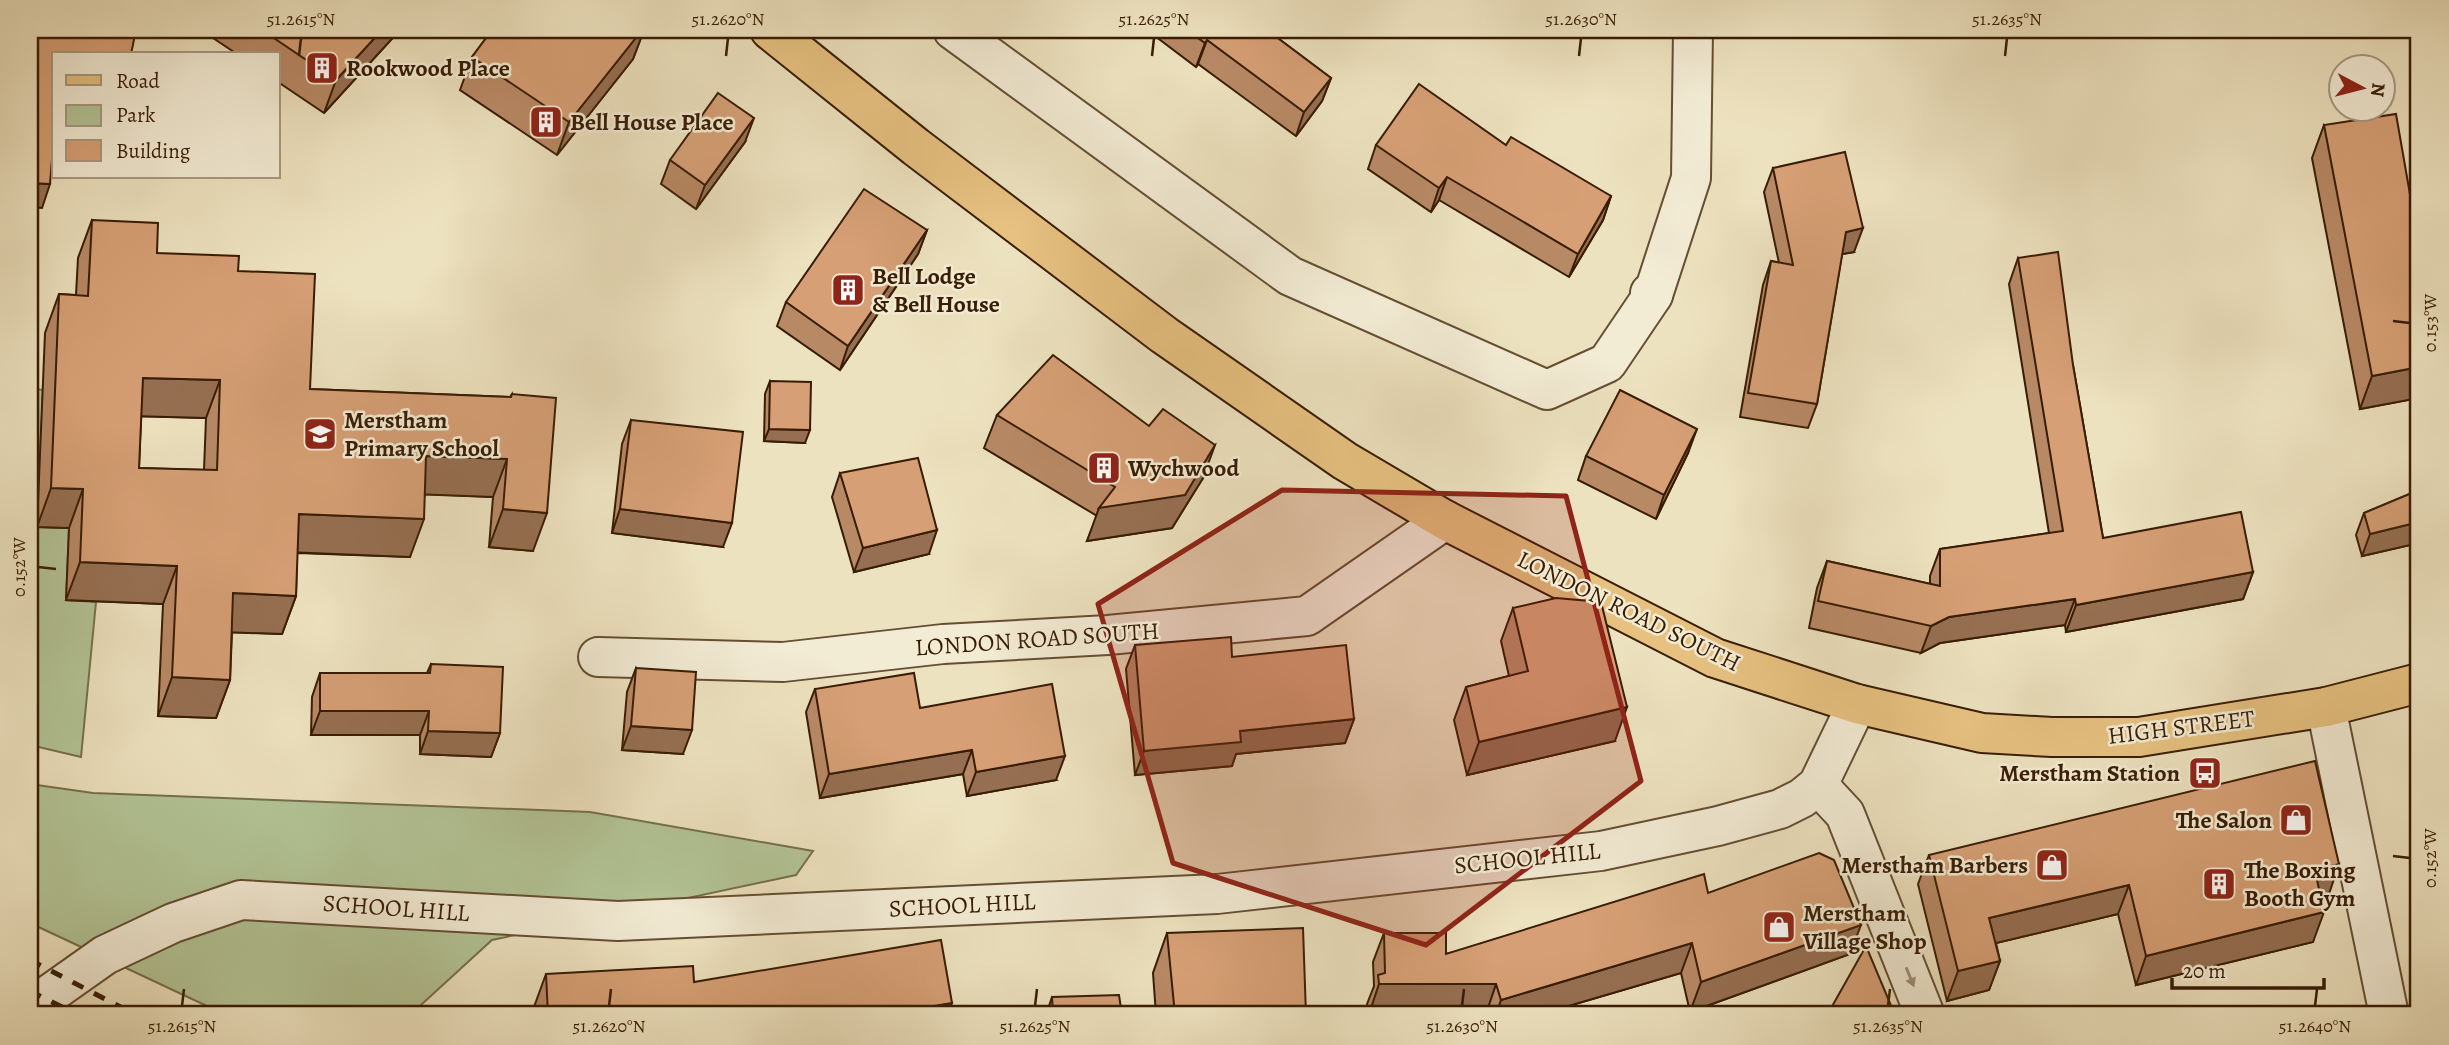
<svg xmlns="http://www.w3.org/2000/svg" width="2449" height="1045" font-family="Alegreya,serif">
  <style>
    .green { fill: #b3c496; stroke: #76704d; stroke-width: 2 }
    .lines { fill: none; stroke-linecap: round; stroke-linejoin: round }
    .minor-casing { stroke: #654e33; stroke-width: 42 }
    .tertiary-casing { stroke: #654e33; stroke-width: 42 }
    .primary-casing { stroke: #381c04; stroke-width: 42 }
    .minor { stroke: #f3ecd5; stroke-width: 38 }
    .tertiary { stroke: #f3ecd5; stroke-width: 38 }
    .primary { stroke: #e6c180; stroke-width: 38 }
    .rail { stroke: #381c04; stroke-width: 5; stroke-dasharray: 12 12; stroke-linecap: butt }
    .wall { fill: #b88965; stroke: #381c04; stroke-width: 2; fill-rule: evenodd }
    .shaded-wall { fill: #966f52; stroke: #381c04; stroke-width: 2 }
    .building { fill: #d69f75; stroke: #381c04; stroke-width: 2; fill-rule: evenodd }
    .oneway { fill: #9f8e77 }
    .marked { fill: #8f2418; fill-opacity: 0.2; stroke: #8f2418; stroke-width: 5; stroke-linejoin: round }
    .ticks { fill: none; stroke: #381c04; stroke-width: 2.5 }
    .labels { text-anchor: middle; stroke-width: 5; stroke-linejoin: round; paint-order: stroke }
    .poi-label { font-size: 24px; font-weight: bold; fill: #381c04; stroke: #f3ecd5; text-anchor: start }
    .street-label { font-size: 24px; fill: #381c04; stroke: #f3ecd5 }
    .neatline { fill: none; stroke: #381c04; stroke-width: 2.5 }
    .ticks-label { font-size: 18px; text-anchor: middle; fill: #381c04 }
  </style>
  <rect width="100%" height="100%" fill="#ede2bf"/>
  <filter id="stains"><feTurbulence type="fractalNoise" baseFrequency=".00286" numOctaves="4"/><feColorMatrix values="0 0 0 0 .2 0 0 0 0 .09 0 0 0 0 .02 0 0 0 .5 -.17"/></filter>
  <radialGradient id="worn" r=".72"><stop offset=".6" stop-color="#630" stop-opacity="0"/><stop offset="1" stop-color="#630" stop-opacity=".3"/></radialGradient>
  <g class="green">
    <polygon points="30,388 43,390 37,526 69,528 66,600 96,602 81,757 30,745"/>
    <polygon points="30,784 93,793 590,812 813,851 796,875 492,940 410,1015 226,1015 30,923"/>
  </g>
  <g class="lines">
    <defs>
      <g id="minor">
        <polyline points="953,30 1290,276 1547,390 1607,363 1653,295 1650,293"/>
        <polyline points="1653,295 1691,178 1693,30"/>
        <polyline points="598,657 783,662 943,644 1108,635 1307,616 1445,520"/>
        <polyline points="2326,707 2389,1015"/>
        <polyline points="1818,785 1845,814 1925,1015"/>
      </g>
      <polyline id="tertiary" points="30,1008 105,955 173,923 241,900 618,921 1217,894 1601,851 1718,826 1780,809 1802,798 1818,785 1857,704"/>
      <polyline id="primary" points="770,30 916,147 1164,335 1345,461 1445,520 1715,658 1857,704 1982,733 2052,737 2139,737 2326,707 2419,683"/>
    </defs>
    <use href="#minor" class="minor-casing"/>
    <use href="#tertiary" class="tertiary-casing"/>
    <use href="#primary" class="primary-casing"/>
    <use href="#minor" class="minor"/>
    <use href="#tertiary" class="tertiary"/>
    <use href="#primary" class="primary"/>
    <g class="rail">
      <polyline points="30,960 136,1015"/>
      <polyline points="30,991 78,1015"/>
    </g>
  </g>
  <g class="wall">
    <polygon points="201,30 400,30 324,113 278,82 278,54 237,54"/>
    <polygon points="492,30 644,30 633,59 557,155 460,90 472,57"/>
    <polygon points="1147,30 1267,30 1331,78 1322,101 1296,136 1198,64 1196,67"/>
    <polygon points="2324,125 2419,246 2419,398 2360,409 2312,158"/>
    <polygon points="745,142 696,209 661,184 670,160"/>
    <polygon points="1376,145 1506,145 1611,196 1603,220 1569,277 1439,200 1431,212 1368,169"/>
    <polygon points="1773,168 1854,252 1842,254 1817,404 1808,428 1740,417 1763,285 1771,261 1779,263 1764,192"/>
    <path d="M92 220 157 253 238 271 310 389 510 397 512 394 533 551 489 547 493 497 425 494 410 557 297 553 296 596 282 634 232 632 230 680 216 718 158 716 163 604 66 600 69 528 37 527 45 333 59 294 76 295 78 258ZM141 416 206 418 204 470 139 468Z"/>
    <polygon points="927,230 918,254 840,370 777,326 786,302"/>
    <polygon points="2018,258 2073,365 2103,538 2253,572 2243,599 2066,632 2065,625 1940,643 1921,653 1809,628 1817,588 1827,561 1930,584 1930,576 1940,549 2049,533 2009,284"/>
    <polygon points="770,381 805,443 764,441 765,394"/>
    <polygon points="997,415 1203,478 1172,528 1087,541 1097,516 984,448"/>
    <polygon points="631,420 723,547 612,533 622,444"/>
    <polygon points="1688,453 1656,519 1578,480 1586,456"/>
    <polygon points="840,473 929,554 854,572 832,497"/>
    <polygon points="2419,490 2419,543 2362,556 2356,535 2364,513"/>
    <polygon points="1513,608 1615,741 1467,775 1454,720 1466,687 1509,676 1501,641"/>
    <polygon points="1135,645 1232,657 1354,719 1345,743 1236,754 1232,766 1135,775 1126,669"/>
    <polygon points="431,664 500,733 491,757 420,754 420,735 311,735 312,697 320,673 427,673"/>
    <polygon points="636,668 683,754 622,750 627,692"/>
    <polygon points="815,689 920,708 1056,780 967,796 963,774 820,798 806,712"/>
    <polygon points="1929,855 2329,894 2320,896 2313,942 2136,985 2118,914 1996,943 2000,961 1989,990 1947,1001 1918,884"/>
    <polygon points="1708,893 1850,954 1690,1012 1681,973 1538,1015 1369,1014 1367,1004 1374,986 1373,962 1384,933 1446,954"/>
    <polygon points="1167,933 1306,1015 1156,1015 1153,973"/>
    <polygon points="546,974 694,982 948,1015 534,1015 534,1007"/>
    <polygon points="1052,997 1122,1015 1046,1015"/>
  </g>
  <g class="shaded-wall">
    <polygon points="382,30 400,30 324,113 336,80"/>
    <polygon points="642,30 644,30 633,59 557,155 569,122"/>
    <polygon points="1207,40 1198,64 1196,67 1205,43"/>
    <polygon points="1331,78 1322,101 1296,136 1304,112"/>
    <polygon points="754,118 745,142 696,209 705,185"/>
    <polygon points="1447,177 1439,200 1431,212 1439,188"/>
    <polygon points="30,183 50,184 42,208 30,207"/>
    <polygon points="1611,196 1603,220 1569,277 1578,254"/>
    <polygon points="1863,228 1854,252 1837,255 1846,232"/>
    <polygon points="927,230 918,254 840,370 848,346"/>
    <polygon points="2419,367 2419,398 2360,409 2372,376"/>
    <polygon points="143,378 220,380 206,418 129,416"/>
    <polygon points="769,429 810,430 805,443 764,441"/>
    <polygon points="1697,429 1688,453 1656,519 1664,495"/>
    <polygon points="1215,445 1203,478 1172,528 1087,541 1099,508"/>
    <polygon points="426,456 507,459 493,497 412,494"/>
    <polygon points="51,488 83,489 69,528 37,527"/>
    <polygon points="503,509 547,513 533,551 489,547"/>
    <polygon points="620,509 732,523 723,547 612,533"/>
    <polygon points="299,514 424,519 410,557 285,552"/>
    <polygon points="2419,522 2419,543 2362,556 2370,534"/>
    <polygon points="937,530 929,554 854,572 863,548"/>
    <polygon points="80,562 177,566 163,604 66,600"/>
    <polygon points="2253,572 2243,599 2066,632 2076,605"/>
    <polygon points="233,593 296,596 282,634 219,632"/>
    <polygon points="2075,599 2065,625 1940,643 1921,653 1931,626 1949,617"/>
    <polygon points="172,677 230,680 216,718 158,716"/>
    <polygon points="1627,707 1615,741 1467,775 1479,742"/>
    <polygon points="320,711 429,711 420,735 311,735"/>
    <polygon points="1354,719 1345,743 1236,754 1232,766 1135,775 1144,751 1240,731"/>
    <polygon points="631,726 692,730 683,754 622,750"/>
    <polygon points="428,731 500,733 491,757 420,754"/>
    <polygon points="972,750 963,774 820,798 829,774"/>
    <polygon points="1065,756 1056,780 967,796 976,772"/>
    <polygon points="2339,864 2329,894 2304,901 2315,871"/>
    <polygon points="2129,885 2118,914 1979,947 1989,918"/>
    <polygon points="2324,912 2313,942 2136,985 2146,956"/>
    <polygon points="1861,925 1850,954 1690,1012 1701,982"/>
    <polygon points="1692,943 1681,973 1538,1015 1496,1015 1501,1000"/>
    <polygon points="2000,961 1989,990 1947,1001 1958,971"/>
    <polygon points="1379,984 1496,984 1486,1014 1369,1014"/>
    <polygon points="952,1003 948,1015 881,1015"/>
  </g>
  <g class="building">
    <polygon points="30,30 136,30 131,54 54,54 54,134 50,184 30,183"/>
    <polygon points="262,30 382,30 336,80"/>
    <polygon points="492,30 642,30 569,122 472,57"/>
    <polygon points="1187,30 1267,30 1331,78 1304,112 1207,40 1205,43"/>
    <polygon points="1419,84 1506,145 1511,137 1611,196 1578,254 1447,177 1439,188 1376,145"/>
    <polygon points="718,93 754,118 705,185 670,160"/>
    <polygon points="2396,114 2419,246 2419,367 2372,376 2324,125"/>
    <polygon points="1845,152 1863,228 1846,232 1817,404 1748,393 1771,261 1793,265 1773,168"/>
    <polygon points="864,189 927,230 848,346 786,302"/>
    <path d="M92 220 158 223 157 253 239 256 238 271 315 274 310 389 511 397 512 394 556 398 547 513 503 509 507 459 426 456 424 519 299 514 296 596 233 593 230 680 172 677 177 566 80 562 83 489 51 488 59 294 88 296ZM143 378 220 380 217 470 139 468Z"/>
    <polygon points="2058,252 2073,365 2103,538 2241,512 2253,572 2076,605 2075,599 1949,617 1931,626 1818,601 1827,561 1940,586 1940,549 2063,531 2018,258"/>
    <polygon points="1053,355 1149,426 1163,409 1215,445 1185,495 1099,508 1115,487 997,415"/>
    <polygon points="770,381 811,382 810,430 769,429"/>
    <polygon points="1620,390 1697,429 1664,495 1586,456"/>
    <polygon points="631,420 743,432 732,523 620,509"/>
    <polygon points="918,458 937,530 863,548 840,473"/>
    <polygon points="2419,490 2419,522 2370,534 2364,513"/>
    <polygon points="1556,598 1601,602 1627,707 1479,742 1466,687 1528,671 1513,608"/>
    <polygon points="1231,637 1232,657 1346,645 1354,719 1240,731 1241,742 1144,751 1135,645"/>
    <polygon points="431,664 503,667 500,733 428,731 429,711 320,711 320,673 430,673"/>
    <polygon points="636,668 696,672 692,730 631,726"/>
    <polygon points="914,673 920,708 1052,684 1065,756 976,772 972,750 829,774 815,689"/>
    <polygon points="2315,761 2339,864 2315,871 2324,912 2146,956 2129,885 1989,918 2000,961 1958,971 1929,855"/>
    <polygon points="1819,853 1834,860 1861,925 1701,982 1692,943 1501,1000 1496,984 1379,984 1378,975 1385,973 1384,933 1446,933 1446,954 1704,874 1708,893"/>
    <polygon points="1303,928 1306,1015 1175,1015 1167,933"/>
    <polygon points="941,940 952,1003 881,1015 548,1015 546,974 693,966 694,982"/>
    <polygon points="1866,946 1895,1015 1833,1015 1830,1010"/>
    <polygon points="1119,995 1122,1015 1053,1015 1052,997"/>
  </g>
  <defs><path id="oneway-solid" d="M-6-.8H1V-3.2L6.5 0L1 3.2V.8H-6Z" transform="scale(1.75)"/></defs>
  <use class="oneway" href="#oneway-solid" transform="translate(1910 977) rotate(68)"/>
  <path class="marked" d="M1282 490 1566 496 1641 781 1426 945 1173 863 1098 604Z"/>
  <path class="ticks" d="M299 56 301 38M726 56 728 38M1152 56 1154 38M1579 56 1581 38M2005 56 2007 38M2393 321 2410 323M38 567 56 569M2393 856 2410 858M182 1006 184 989M609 1006 611 989M1035 1006 1037 989M1462 1006 1464 989M1888 1006 1890 989M2315 1006 2317 989"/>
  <defs>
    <symbol id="building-square" viewBox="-11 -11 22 22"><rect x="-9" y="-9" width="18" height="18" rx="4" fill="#8f2418" stroke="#f3ecd5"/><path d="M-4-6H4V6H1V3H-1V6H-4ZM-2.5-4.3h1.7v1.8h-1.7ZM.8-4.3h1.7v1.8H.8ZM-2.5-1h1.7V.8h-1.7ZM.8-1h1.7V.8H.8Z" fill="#fff"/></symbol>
    <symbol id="school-square" viewBox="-11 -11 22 22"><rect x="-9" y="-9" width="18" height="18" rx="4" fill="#8f2418" stroke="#f3ecd5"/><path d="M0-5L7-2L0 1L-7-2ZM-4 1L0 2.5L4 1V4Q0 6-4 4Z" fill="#fff"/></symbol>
    <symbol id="bus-square" viewBox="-11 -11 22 22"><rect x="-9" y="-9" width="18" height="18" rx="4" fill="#8f2418" stroke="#f3ecd5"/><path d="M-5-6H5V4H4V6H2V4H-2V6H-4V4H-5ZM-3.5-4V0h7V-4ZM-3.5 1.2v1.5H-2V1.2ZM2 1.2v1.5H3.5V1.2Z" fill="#fff"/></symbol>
    <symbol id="shop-square" viewBox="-11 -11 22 22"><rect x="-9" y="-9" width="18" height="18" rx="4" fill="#8f2418" stroke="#f3ecd5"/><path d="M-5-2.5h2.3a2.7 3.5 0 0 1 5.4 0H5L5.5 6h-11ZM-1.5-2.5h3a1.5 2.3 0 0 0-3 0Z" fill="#fff"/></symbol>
  </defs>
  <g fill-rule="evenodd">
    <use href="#building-square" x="303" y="49" width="38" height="38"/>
    <use href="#building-square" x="527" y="103" width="38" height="38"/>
    <use href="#building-square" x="829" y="271" width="38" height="38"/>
    <use href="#school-square" x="301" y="415" width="38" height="38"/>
    <use href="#building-square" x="1085" y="449" width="38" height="38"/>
    <use href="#bus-square" x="2186" y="754" width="38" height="38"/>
    <use href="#shop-square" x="2277" y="801" width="38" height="38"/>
    <use href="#shop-square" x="2033" y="846" width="38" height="38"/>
    <use href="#building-square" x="2200" y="865" width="38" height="38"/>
    <use href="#shop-square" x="1760" y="908" width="38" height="38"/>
  </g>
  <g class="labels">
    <g class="poi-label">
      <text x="346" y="76">Rookwood Place</text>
      <text x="570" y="130">Bell House Place</text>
      <text x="872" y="284">Bell Lodge<tspan x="872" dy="28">&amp; Bell House</tspan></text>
      <text x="344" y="428">Merstham<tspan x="344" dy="28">Primary School</tspan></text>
      <text x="1128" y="476">Wychwood</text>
      <text x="2180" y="781" text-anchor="end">Merstham Station</text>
      <text x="2272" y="828" text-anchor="end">The Salon</text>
      <text x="2028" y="873" text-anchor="end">Merstham Barbers</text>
      <text x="2244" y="878">The Boxing<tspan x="2244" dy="28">Booth Gym</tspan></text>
      <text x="1803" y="921">Merstham<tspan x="1803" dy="28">Village Shop</tspan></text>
    </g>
    <g class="street-label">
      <text transform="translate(1629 611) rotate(26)" y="8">LONDON ROAD SOUTH</text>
      <text transform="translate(1037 639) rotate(-4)" y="8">LONDON ROAD SOUTH</text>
      <text transform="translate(2181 727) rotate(-7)" y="8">HIGH STREET</text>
      <text transform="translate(1527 858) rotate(-6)" y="8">SCHOOL HILL</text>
      <text transform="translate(962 905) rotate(-3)" y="8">SCHOOL HILL</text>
      <text transform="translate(396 908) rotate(4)" y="8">SCHOOL HILL</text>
    </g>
  </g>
  <rect width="2449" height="1045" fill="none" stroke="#ede2bf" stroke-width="77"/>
  <rect x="52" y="52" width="228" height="126" fill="#f3ecd5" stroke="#a89981" stroke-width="2"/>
  <rect x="66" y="75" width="35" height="10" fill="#e6c180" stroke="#a89981" stroke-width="2"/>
  <text x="116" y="88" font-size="21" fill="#381c04">Road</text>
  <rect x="66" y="105" width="35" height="21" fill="#b3c496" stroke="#a89981" stroke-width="2"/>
  <text x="116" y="122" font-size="21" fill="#381c04">Park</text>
  <rect x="66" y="140" width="35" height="21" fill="#d69f75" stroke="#a89981" stroke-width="2"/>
  <text x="116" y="158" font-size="21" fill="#381c04">Building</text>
  <g transform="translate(2362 88) rotate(97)"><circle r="33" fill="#f3ecd5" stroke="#a89981" stroke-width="2"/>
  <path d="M0-5L12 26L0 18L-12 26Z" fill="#8f2418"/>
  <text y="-10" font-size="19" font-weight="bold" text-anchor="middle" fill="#381c04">N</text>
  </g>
  <path d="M2172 978v10h152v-10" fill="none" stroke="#381c04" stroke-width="3.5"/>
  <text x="2183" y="978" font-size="21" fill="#381c04" stroke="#f3ecd5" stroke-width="5" paint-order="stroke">20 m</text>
  <rect x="38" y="38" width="2372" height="968" class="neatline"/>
  <g class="ticks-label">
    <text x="301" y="25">51.2615°N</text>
    <text x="728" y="25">51.2620°N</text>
    <text x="1154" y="25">51.2625°N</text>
    <text x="1581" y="25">51.2630°N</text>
    <text x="2007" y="25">51.2635°N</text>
    <text transform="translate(2430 323) rotate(-90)" y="6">0.153°W</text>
    <text transform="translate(19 567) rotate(-90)" y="6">0.152°W</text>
    <text transform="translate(2430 858) rotate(-90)" y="6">0.152°W</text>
    <text x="182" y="1032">51.2615°N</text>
    <text x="609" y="1032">51.2620°N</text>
    <text x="1035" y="1032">51.2625°N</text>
    <text x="1462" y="1032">51.2630°N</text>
    <text x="1888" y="1032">51.2635°N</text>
    <text x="2315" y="1032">51.2640°N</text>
  </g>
  <rect width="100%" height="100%" filter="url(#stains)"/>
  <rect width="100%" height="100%" fill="url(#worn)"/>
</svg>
